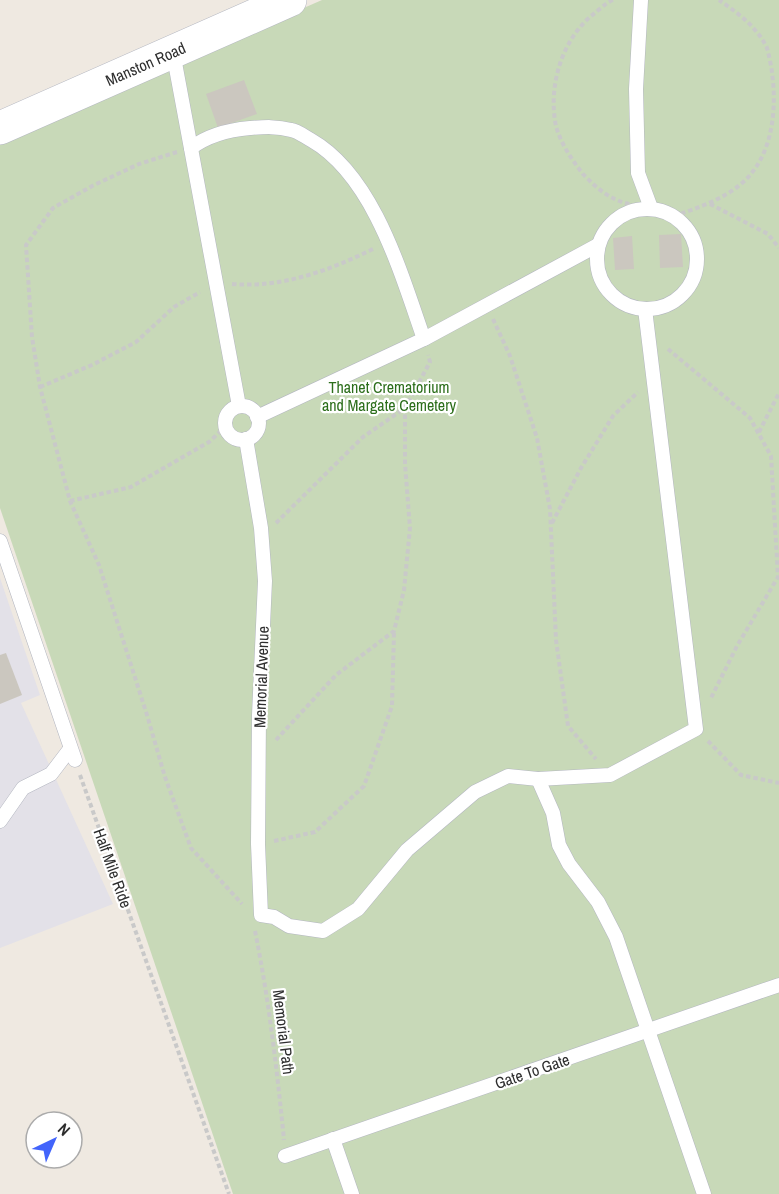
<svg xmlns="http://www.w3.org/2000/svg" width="779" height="1194" font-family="'Archivo Narrow',sans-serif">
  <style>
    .industrial { fill: #e3e1e8 }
    .cemetery { fill: #c8d9b8 }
    .building { fill: #cbc7bf }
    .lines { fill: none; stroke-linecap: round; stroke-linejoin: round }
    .lane-casing { stroke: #b4b7c1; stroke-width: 15 }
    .secondary-casing { stroke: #b4b7c1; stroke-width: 34 }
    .path { stroke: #c9c9c9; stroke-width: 4; stroke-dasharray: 4.5 3; stroke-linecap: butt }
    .lane { stroke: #fff; stroke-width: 14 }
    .secondary { stroke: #fff; stroke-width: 33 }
    .labels { text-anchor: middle; stroke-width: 4.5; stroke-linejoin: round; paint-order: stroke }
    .street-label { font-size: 16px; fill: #2e2e2e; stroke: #fff }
    .park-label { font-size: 16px; fill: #2c6e1b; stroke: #fff }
  </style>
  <rect width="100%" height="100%" fill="#efe9e1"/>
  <polygon class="industrial" points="0,578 40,695 21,703 113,904 0,948"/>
  <polygon class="cemetery" points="322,0 779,0 779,1194 233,1194 0,508 0,141"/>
  <g class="building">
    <polygon points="244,80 257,114 218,128 206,94"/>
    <polygon points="681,234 683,267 660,268 659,235"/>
    <polygon points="632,236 634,269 615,270 613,238"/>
    <polygon points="6,653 22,695 0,704 0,655"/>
  </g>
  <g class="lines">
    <defs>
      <g id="lane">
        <polyline points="641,0 636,89 638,173 651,208"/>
        <polyline points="173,52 239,406"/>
        <path d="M191 148C208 135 228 130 250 128 264 127 277 126 291 130 298 131 305 137 311 140 374 176 401 274 424 339"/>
        <circle cx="647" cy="259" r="50"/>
        <circle cx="242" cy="423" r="17"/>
        <polyline points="257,417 424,339 598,245"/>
        <polyline points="246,439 261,528 265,581 259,715 258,844 261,915 274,917 289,926 323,931 358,909 407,850 475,792 508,776 538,779 610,775 696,729 645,309"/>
        <polyline points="0,541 75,760"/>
        <polyline points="538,779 553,813 559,845 569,864 598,902 616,937 704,1194"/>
        <polyline points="0,821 23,788 51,774 70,749"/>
        <polyline points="333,1139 352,1194"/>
        <polyline points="285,1156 779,985"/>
      </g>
      <g id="secondary">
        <path id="s1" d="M0 128 290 0"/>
      </g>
    </defs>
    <use href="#lane" class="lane-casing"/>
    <use href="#secondary" class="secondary-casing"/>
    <g class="path">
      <path d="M613 0C605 3 598 11 591 16 561 42 548 87 556 126 561 144 572 160 583 174 597 189 612 201 633 205"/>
      <polyline points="177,152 139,164 94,185 53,208 26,245 32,337 40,387 70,501 99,565 147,715 165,777 191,848 242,904"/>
      <polyline points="710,204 768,234 779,248"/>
      <path d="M674 216C697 208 722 200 741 184 778 153 779 92 767 48 757 27 738 13 719 0"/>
      <path d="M232 284C282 288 328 271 373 249"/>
      <polyline points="493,319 510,356 537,438 550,509 556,640 568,726 596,759"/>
      <polyline points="668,349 750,418 771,456 778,577 737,646 710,700"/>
      <polyline points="40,387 92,365 136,342 174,307 200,292"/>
      <polyline points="759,432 779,393"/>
      <polyline points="70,501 131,487 209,442 225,427"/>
      <polyline points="276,523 363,437 405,408 430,362 428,355"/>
      <polyline points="552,523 581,468 613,416 638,392"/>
      <polyline points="276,740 336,675 394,631 404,590 410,528 405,464 405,408"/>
      <polyline points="708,741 741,775 779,783"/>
      <polyline points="80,775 229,1194"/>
      <polyline points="274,841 315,832 364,786 392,706 394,632"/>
      <path d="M255 931C269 1000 277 1070 284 1140"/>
    </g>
    <use href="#lane" class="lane"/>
    <use href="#secondary" class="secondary"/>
  </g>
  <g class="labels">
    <g class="street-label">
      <text dy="6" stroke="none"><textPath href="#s1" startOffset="159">Manston Road</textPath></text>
      <text transform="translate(261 677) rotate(-88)" y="6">Memorial Avenue</text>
      <text transform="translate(113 868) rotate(70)" y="6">Half Mile Ride</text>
      <text transform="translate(284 1032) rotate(83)" y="6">Memorial Path</text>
      <text transform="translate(532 1071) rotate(-19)" y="6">Gate To Gate</text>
    </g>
    <g class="park-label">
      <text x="389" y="393">Thanet Crematorium<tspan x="389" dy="18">and Margate Cemetery</tspan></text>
    </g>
  </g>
  <g transform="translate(54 1140) rotate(44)"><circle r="28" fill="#ffffff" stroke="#ababab" stroke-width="1.5"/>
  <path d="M0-4.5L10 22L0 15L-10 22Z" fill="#4264fb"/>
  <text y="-9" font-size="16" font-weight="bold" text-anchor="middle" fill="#2e2e2e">N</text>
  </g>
</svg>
